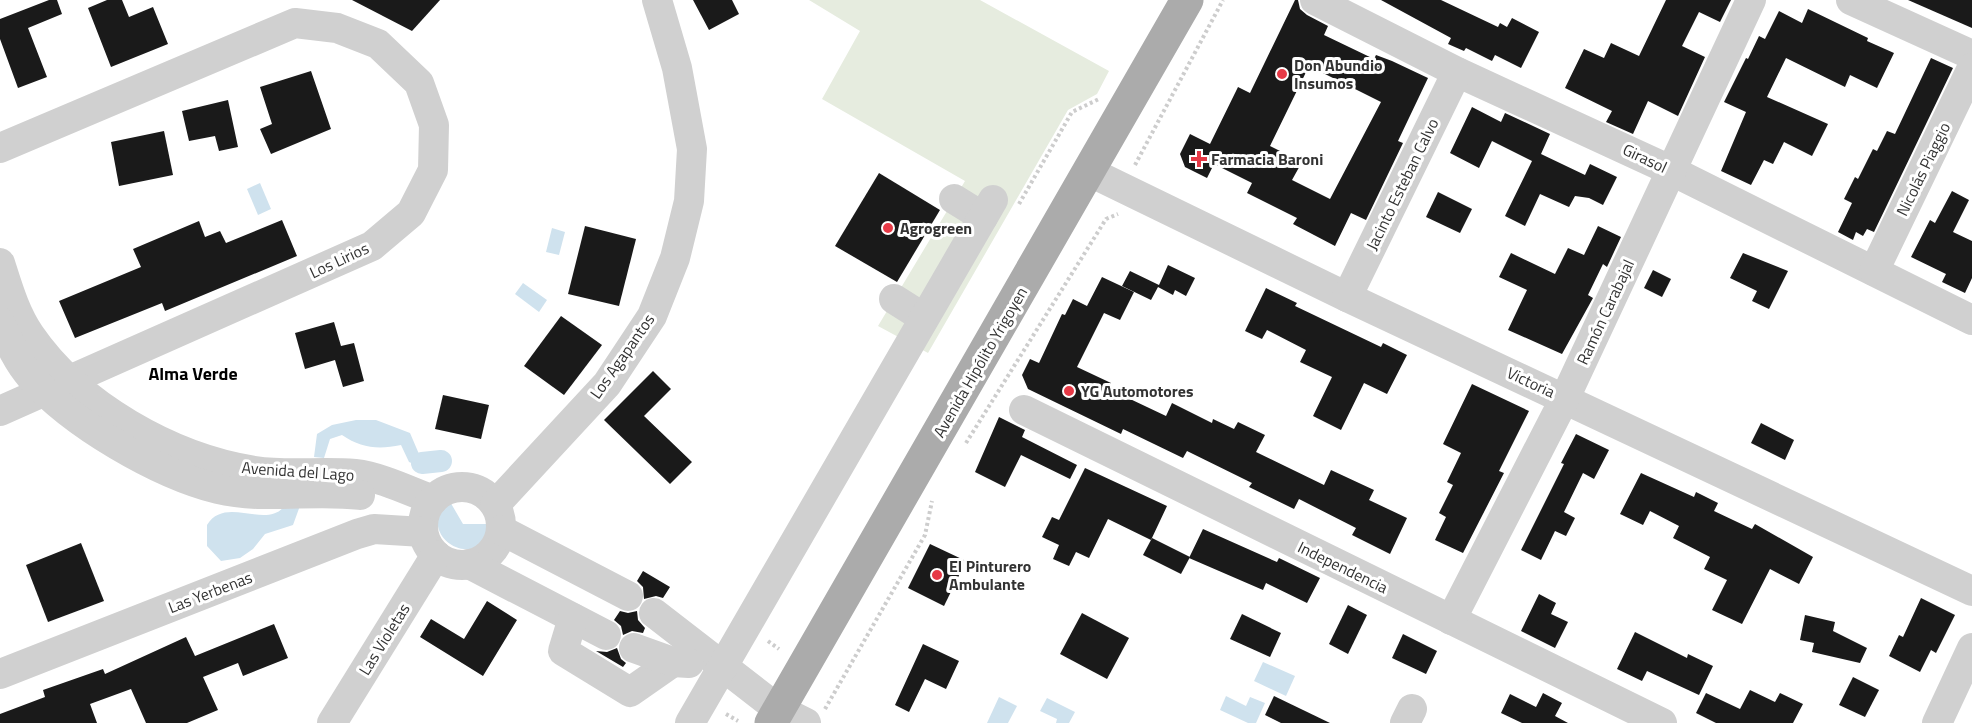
<svg xmlns="http://www.w3.org/2000/svg" width="1972" height="723" font-family="'Titillium Web',sans-serif">
  <style>
    .green { fill: #e6ecdf }
    .water { fill: #cfe2ee }
    .lines { fill: none; stroke-linecap: round; stroke-linejoin: round }
    .canal { stroke: #cfe2ee; stroke-width: 22 }
    .building { fill: #1a1a1a; fill-rule: evenodd }
    .path { stroke: #cdcdcd; stroke-width: 4; stroke-dasharray: 3 3; stroke-linecap: butt }
    .minor { stroke: #d0d0d0; stroke-width: 30 }
    .major { stroke: #ababab; stroke-width: 33 }
    .poi-dot { fill: #e63946; stroke: #fff; stroke-width: 2 }
    .labels { text-anchor: middle; stroke-width: 6; stroke-linejoin: round; paint-order: stroke }
    .poi-label { font-size: 16px; font-weight: bold; fill: #333; stroke: #fff; text-anchor: start }
    .street-label { font-size: 16px; fill: #333; stroke: #fff }
    .neighbourhood-label { font-size: 18px; font-weight: bold; fill: #000; stroke: #fff }
  </style>
  <rect width="100%" height="100%" fill="#fff"/>
  <polygon class="green" points="809,0 980,0 1109,71 1097,94 1068,110 928,353 878,326 965,181 822,99 860,31"/>
  <g class="water">
    <polygon points="260,183 271,209 258,215 247,189"/>
    <polygon points="552,228 565,232 559,255 546,252"/>
    <polygon points="523,283 547,300 539,312 515,294"/>
    <path d="M356 420H376L410 433 419 454 425 458 421 467 409 462 401 445C378 450 361 448 342 435L330 439 324 458 314 457 317 434 332 425Z"/>
    <path d="M449 500 463 524H494C479 578 411 534 449 500Z"/>
    <path d="M301 503 293 525 265 534 253 549 240 558 221 561 207 546V525C226 494 268 532 286 504Z"/>
    <polygon points="1263,662 1295,676 1286,696 1254,681"/>
    <polygon points="1226,696 1246,706 1250,697 1265,703 1256,723 1248,723 1220,710"/>
    <polygon points="999,697 1017,706 1008,723 987,723"/>
    <polygon points="1047,698 1075,712 1069,723 1056,723 1057,719 1040,711"/>
  </g>
  <g class="lines">
    <polyline class="canal" points="422,463 441,461"/>
  </g>
  <g class="building">
    <polygon points="49,0 57,0 62,14 28,28 47,77 18,88 0,39 0,19"/>
    <polygon points="107,0 122,0 129,17 153,7 168,44 111,67 88,8"/>
    <polygon points="352,0 440,0 412,31"/>
    <polygon points="693,0 732,0 739,14 709,30"/>
    <path d="M1295 0H1298L1300 9 1307 15 1328 26 1324 35 1374 59 1376 55 1392 61 1428 78 1398 141 1403 143 1366 220 1351 213 1335 246 1293 224 1297 218 1247 193 1252 183 1214 164 1207 178 1185 167 1180 154 1190 134 1210 144 1238 87 1250 93ZM1309 66 1381 102 1330 199 1292 180 1302 162 1270 146Z"/>
    <polygon points="1381,0 1441,0 1498,27 1500,23 1507,27 1512,18 1539,32 1521,68 1495,55 1492,61 1466,48 1464,51 1448,44 1451,38"/>
    <polygon points="1666,0 1731,0 1720,22 1699,12 1682,46 1705,57 1678,116 1648,101 1633,134 1606,122 1612,111 1565,88 1584,49 1604,58 1611,43 1639,56"/>
    <polygon points="1908,0 1972,0 1972,28"/>
    <polygon points="1808,9 1868,38 1867,41 1894,53 1877,88 1850,75 1845,87 1786,58 1767,97 1828,124 1812,156 1784,142 1773,164 1764,160 1751,185 1721,171 1746,112 1724,102 1746,58 1748,59 1759,36 1765,39 1779,11 1802,23"/>
    <polygon points="1931,58 1953,68 1874,232 1867,229 1863,236 1856,232 1853,240 1838,232 1852,203 1844,199 1855,177 1858,179 1873,149 1877,151 1887,131 1895,134"/>
    <polygon points="311,71 331,129 271,154 260,129 272,124 260,87"/>
    <polygon points="228,100 238,147 219,151 215,136 189,141 182,111"/>
    <polygon points="1472,107 1501,122 1505,113 1550,134 1541,154 1585,175 1590,164 1617,177 1603,205 1589,198 1575,196 1569,207 1540,194 1525,226 1505,216 1532,161 1492,141 1479,168 1450,153"/>
    <polygon points="164,131 173,175 119,186 111,142"/>
    <polygon points="879,173 940,210 897,282 835,246"/>
    <polygon points="1952,191 1969,200 1953,232 1972,241 1972,278 1965,293 1942,282 1946,274 1911,257 1930,220 1935,223"/>
    <polygon points="1438,192 1472,209 1460,233 1426,217"/>
    <polygon points="282,220 297,256 165,311 162,303 75,338 59,301 141,267 133,249 199,221 205,237 220,231 226,243"/>
    <polygon points="585,226 636,239 619,306 568,294"/>
    <polygon points="1598,226 1621,237 1607,267 1603,264 1588,295 1593,298 1562,354 1508,330 1527,290 1499,277 1511,253 1555,274 1568,248 1584,255"/>
    <polygon points="1743,253 1788,271 1769,309 1752,301 1757,291 1730,278"/>
    <polygon points="1168,265 1195,278 1186,296 1175,290 1173,295 1158,287 1151,300 1122,286 1130,271 1159,285"/>
    <polygon points="1653,270 1671,279 1662,297 1644,288"/>
    <polygon points="1102,277 1134,292 1120,320 1104,313 1077,367 1111,383 1109,389 1166,416 1172,403 1212,423 1213,419 1234,429 1238,422 1265,435 1256,452 1324,485 1331,470 1374,490 1369,500 1407,518 1390,554 1352,535 1356,528 1299,499 1294,509 1249,487 1252,483 1187,451 1183,458 1123,429 1121,434 1028,389 1022,375 1030,359 1039,363 1062,314 1065,315 1073,299 1087,306"/>
    <polygon points="1266,288 1297,303 1295,306 1381,347 1383,343 1407,355 1387,394 1364,383 1341,430 1313,416 1332,377 1300,362 1306,350 1267,330 1262,339 1245,331"/>
    <polygon points="561,316 602,345 564,395 524,366"/>
    <polygon points="334,322 341,346 354,343 364,381 343,387 335,360 305,369 295,333"/>
    <polygon points="653,371 671,389 644,416 692,462 670,484 604,420"/>
    <polygon points="1472,384 1529,411 1499,471 1504,473 1463,553 1435,540 1446,517 1439,513 1453,485 1447,482 1461,453 1443,444"/>
    <polygon points="443,395 489,405 481,439 435,429"/>
    <polygon points="999,417 1025,430 1022,437 1077,465 1070,479 1021,455 1005,487 975,472"/>
    <polygon points="1761,423 1794,440 1785,460 1751,443"/>
    <polygon points="1576,434 1609,450 1594,479 1583,473 1564,512 1575,518 1566,536 1555,531 1541,560 1521,550 1564,464 1561,463"/>
    <polygon points="1085,468 1167,506 1151,540 1108,519 1089,558 1076,552 1069,566 1053,559 1059,545 1042,537 1052,517 1059,520"/>
    <polygon points="1641,473 1694,497 1696,492 1718,503 1714,511 1752,529 1755,524 1813,557 1799,584 1770,569 1742,624 1712,610 1727,580 1704,569 1710,557 1673,538 1679,526 1650,511 1643,525 1620,514"/>
    <polygon points="1203,529 1277,562 1279,558 1320,578 1307,603 1266,583 1263,590 1189,558"/>
    <polygon points="1152,538 1190,557 1181,574 1143,555"/>
    <polygon points="81,543 104,601 48,622 26,565"/>
    <polygon points="930,544 966,561 944,606 908,588"/>
    <polygon points="643,571 670,587 663,598 656,596 644,599 643,587 637,581"/>
    <polygon points="1539,594 1556,603 1551,614 1568,622 1555,648 1521,631"/>
    <polygon points="1921,598 1955,615 1936,653 1931,650 1920,672 1889,656 1899,635 1903,637"/>
    <polygon points="487,601 517,620 483,676 420,637 431,619 464,639"/>
    <polygon points="1348,605 1367,615 1348,654 1329,644"/>
    <polygon points="620,611 628,613 637,611 638,620 645,628 643,633 632,631 623,635 621,626 614,620"/>
    <polygon points="1082,613 1129,638 1107,679 1060,654"/>
    <polygon points="1242,614 1281,633 1270,657 1230,639"/>
    <polygon points="1805,615 1835,622 1833,631 1867,648 1860,663 1812,652 1814,643 1800,640"/>
    <polygon points="274,624 288,658 243,676 238,663 203,677 218,710 187,723 146,723 131,689 90,704 97,723 0,723 0,714 45,697 43,690 103,669 105,674 186,637 195,656"/>
    <polygon points="1635,632 1687,658 1688,654 1713,666 1699,695 1647,671 1642,681 1617,669"/>
    <polygon points="1403,634 1437,651 1426,674 1392,658"/>
    <polygon points="923,644 959,661 946,689 925,679 909,712 895,705"/>
    <polygon points="617,648 621,659 626,663 623,667 596,651 607,652"/>
    <polygon points="1853,677 1879,690 1865,717 1839,705"/>
    <polygon points="1750,690 1775,702 1780,693 1803,704 1793,723 1716,723 1696,713 1706,693 1740,709"/>
    <polygon points="1543,693 1562,703 1555,716 1568,723 1522,723 1501,713 1510,694 1536,707"/>
    <polygon points="1274,696 1330,723 1281,723 1265,715"/>
  </g>
  <g class="lines">
    <g class="path">
      <polyline points="1135,165 1223,0"/>
      <polyline points="1019,204 1072,112 1099,99"/>
      <polyline points="966,443 1106,219 1118,214"/>
      <polyline points="768,641 779,649"/>
      <polyline points="825,709 925,535 932,501"/>
      <polyline points="726,714 738,721"/>
    </g>
    <g class="minor">
      <polyline points="1315,0 1457,72 1670,170 1972,320"/>
      <polyline points="1851,0 1972,55"/>
      <polyline points="0,148 295,23 337,28 378,44 419,83 434,125 433,170 411,213 372,246 0,411"/>
      <polyline points="1090,172 1347,297 1972,591"/>
      <polyline points="954,199 983,217"/>
      <path d="M0 263C8 288 15 313 30 335 78 405 171 458 255 471 287 476 322 471 355 474 381 477 409 491 433 500"/>
      <polyline points="1874,271 1972,68"/>
      <polyline points="1347,297 1457,72"/>
      <polyline points="894,299 924,318"/>
      <path d="M0 322C9 342 17 361 31 377 72 424 158 474 218 489 264 500 314 489 360 495"/>
      <polyline points="1024,410 1662,723"/>
      <circle cx="462" cy="526" r="39"/>
      <polyline points="495,505 607,384 652,316 675,258 689,201 692,149 677,68 657,0"/>
      <polyline points="501,530 628,596"/>
      <polyline points="469,564 606,635"/>
      <polyline points="654,613 778,709 806,723"/>
      <polyline points="573,618 563,651 630,692 673,662"/>
      <polyline points="1451,620 1565,398 1751,0"/>
      <polyline points="634,648 673,662 689,663"/>
      <polyline points="0,674 357,534 374,529 423,532"/>
      <polyline points="332,723 436,555"/>
      <polyline points="690,723 993,200"/>
      <polyline points="1405,723 1412,709"/>
      <polyline points="1937,723 1972,648"/>
    </g>
    <polyline class="major" points="771,723 1187,0"/>
  </g>
  <g class="poi-dot">
    <circle cx="1282" cy="74" r="6"/>
    <path d="M1196 150h6v6h6v6h-6v6h-6v-6h-6v-6h6z"/>
    <circle cx="888" cy="228" r="6"/>
    <circle cx="1069" cy="391" r="6"/>
    <circle cx="937" cy="575" r="6"/>
  </g>
  <g class="labels">
    <g class="poi-label">
      <text x="1294" y="71">Don Abundio<tspan x="1294" dy="18">Insumos</tspan></text>
      <text x="1211" y="165">Farmacia Baroni</text>
      <text x="900" y="234">Agrogreen</text>
      <text x="1081" y="397">YG Automotores</text>
      <text x="949" y="572">El Pinturero<tspan x="949" dy="18">Ambulante</tspan></text>
    </g>
    <g class="street-label">
      <text transform="translate(1645 158) rotate(25)" y="6">Girasol</text>
      <text transform="translate(1923 169) rotate(-64)" y="6">Nicolás Piaggio</text>
      <text transform="translate(1402 184) rotate(-64)" y="6">Jacinto Esteban Calvo</text>
      <text transform="translate(339 260) rotate(-25)" y="6">Los Lirios</text>
      <text transform="translate(1605 312) rotate(-65)" y="6">Ramón Carabajal</text>
      <text transform="translate(622 356) rotate(-55)" y="6">Los Agapantos</text>
      <text transform="translate(980 362) rotate(-60)" y="6">Avenida Hipólito Yrigoyen</text>
      <text transform="translate(1531 382) rotate(25)" y="6">Victoria</text>
      <text transform="translate(298 471) rotate(4)" y="6">Avenida del Lago</text>
      <text transform="translate(1343 567) rotate(26)" y="6">Independencia</text>
      <text transform="translate(210 592) rotate(-21)" y="6">Las Yerbenas</text>
      <text transform="translate(384 639) rotate(-58)" y="6">Las Violetas</text>
    </g>
    <g class="neighbourhood-label">
      <text x="193" y="380">Alma Verde</text>
    </g>
  </g>
</svg>
